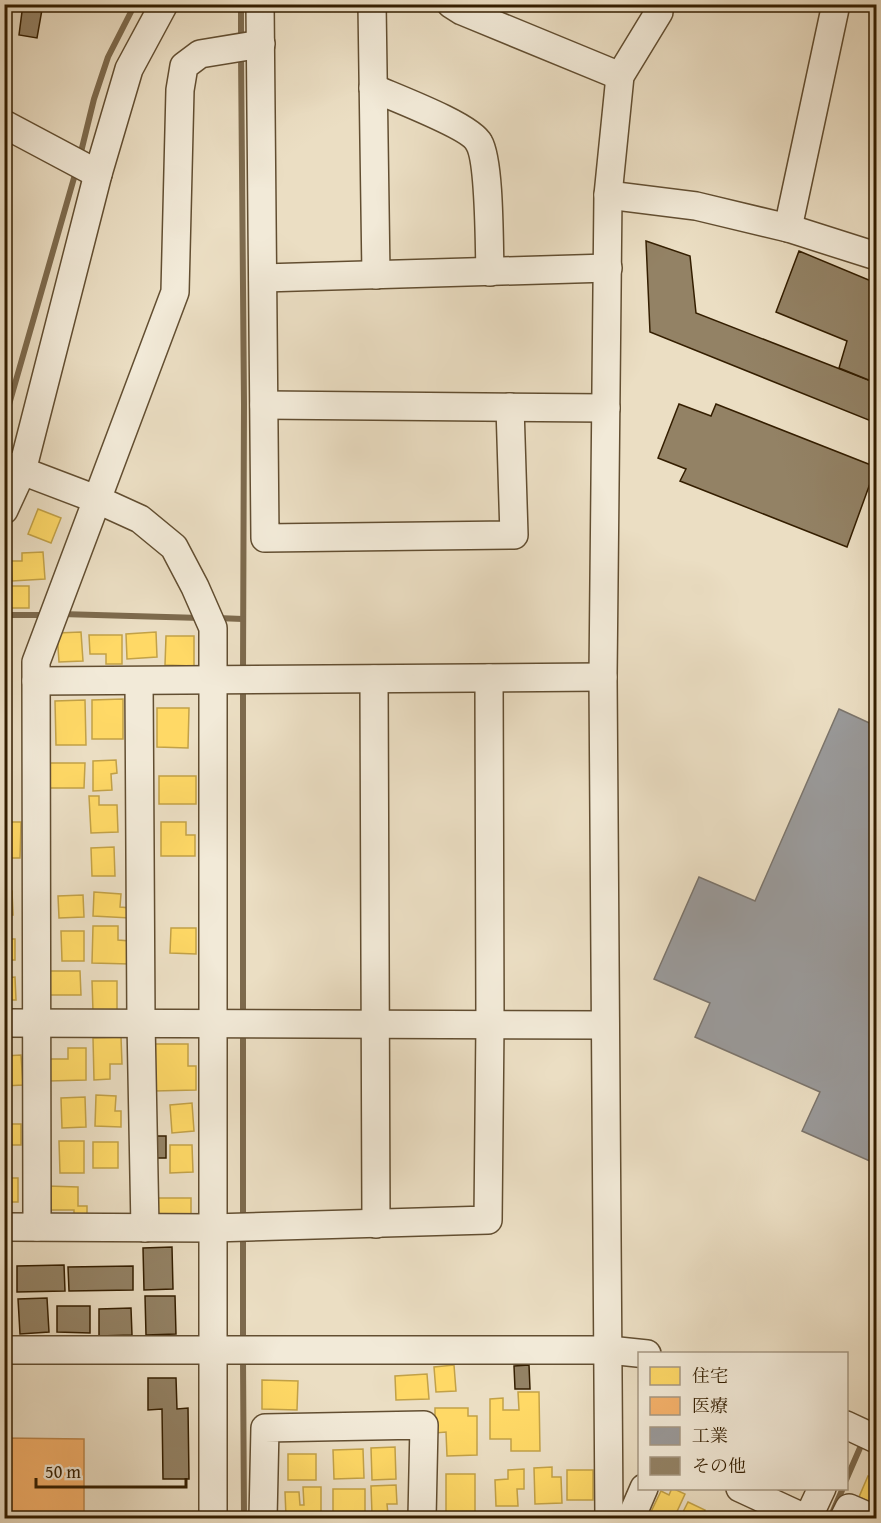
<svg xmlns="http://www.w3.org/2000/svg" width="881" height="1523" font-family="'Gentium Book Plus','Noto Serif JP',serif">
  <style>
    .homes { fill: #ffd966; stroke: #c2a147; stroke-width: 1.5 }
    .health { fill: #f6b26b; stroke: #bc864b; stroke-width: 1.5 }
    .industry { fill: #999; stroke: #7b746b; stroke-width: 1.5 }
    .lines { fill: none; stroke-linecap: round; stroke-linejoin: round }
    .stream { stroke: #7d6a4d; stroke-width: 6 }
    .building { fill: #938265; stroke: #341e00; stroke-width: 1.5 }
    .minor-casing { stroke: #624e31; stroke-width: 30 }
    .minor { stroke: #f2ead8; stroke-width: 27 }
  </style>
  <rect width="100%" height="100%" fill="#ebdec3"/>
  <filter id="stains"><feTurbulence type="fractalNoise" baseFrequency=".00333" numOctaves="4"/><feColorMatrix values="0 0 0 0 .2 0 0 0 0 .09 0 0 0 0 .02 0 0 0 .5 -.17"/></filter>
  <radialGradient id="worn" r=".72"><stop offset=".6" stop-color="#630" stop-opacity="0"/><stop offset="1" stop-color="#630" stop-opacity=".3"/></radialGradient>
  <g class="homes">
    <polygon points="38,509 61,518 51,543 28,534"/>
    <polygon points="43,552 45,579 12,581 11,561 22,561 22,553"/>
    <rect x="4" y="586" width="25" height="22"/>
    <polygon points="81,632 83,661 59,662 57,633"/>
    <polygon points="156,632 157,657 127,659 126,634"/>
    <polygon points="89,635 122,635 122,664 106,664 106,654 90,654"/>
    <polygon points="166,636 194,636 194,666 165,665"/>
    <polygon points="123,699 123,739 92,739 92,700"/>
    <polygon points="85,700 86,745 56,745 55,701"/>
    <polygon points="157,708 189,708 188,748 157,747"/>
    <rect x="4" y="734" width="4" height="22"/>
    <polygon points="116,760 117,773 111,774 112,790 93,791 93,761"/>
    <polygon points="50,763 85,763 84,788 49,788"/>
    <rect x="4" y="765" width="3" height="35"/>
    <rect x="159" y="776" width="37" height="28"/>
    <polygon points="89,796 99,796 99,805 117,805 118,832 91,833"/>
    <polygon points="4,822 21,822 20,858 4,858"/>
    <polygon points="161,822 186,822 186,835 195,835 195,856 161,856"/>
    <polygon points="114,847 115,876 92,876 91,848"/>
    <polygon points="4,891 12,891 13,915 4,915"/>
    <polygon points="94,892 121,894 120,907 131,908 130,918 93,916"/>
    <polygon points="83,895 84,917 59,918 58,896"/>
    <polygon points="93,926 118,926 118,940 130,941 130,964 92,963"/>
    <polygon points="171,928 196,928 196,954 170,953"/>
    <polygon points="61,931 84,931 84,961 62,961"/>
    <polygon points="4,933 7,933 7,939 15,939 15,960 4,960"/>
    <polygon points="47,971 80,971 81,995 47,995"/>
    <polygon points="15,977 16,1000 4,1000 4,978"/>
    <polygon points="92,981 117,981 117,1012 93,1012"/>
    <polygon points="121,1037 122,1064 110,1064 110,1079 94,1080 93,1038"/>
    <polygon points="154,1044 188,1044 188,1066 196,1066 196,1090 154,1091"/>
    <polygon points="68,1048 86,1048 86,1080 49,1081 49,1059 68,1059"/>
    <polygon points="21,1055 23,1085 4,1086 4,1056"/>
    <polygon points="4,1094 10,1094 11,1118 4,1119"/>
    <polygon points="96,1095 116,1096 115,1111 121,1111 121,1127 95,1126"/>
    <polygon points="85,1097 86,1127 62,1128 61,1098"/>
    <polygon points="192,1103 194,1131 172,1133 170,1105"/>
    <polygon points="4,1124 21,1124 21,1145 11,1145 11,1168 4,1168"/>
    <polygon points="59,1141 84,1141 84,1173 60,1173"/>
    <rect x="93" y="1142" width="25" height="26"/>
    <polygon points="170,1145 192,1145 193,1172 170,1173"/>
    <rect x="4" y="1178" width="14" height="24"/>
    <polygon points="47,1186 78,1187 78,1206 87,1206 87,1220 74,1220 74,1210 47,1210"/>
    <polygon points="156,1198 191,1198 191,1215 156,1216"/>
    <polygon points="454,1365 456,1391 436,1392 434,1367"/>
    <polygon points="427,1374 429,1399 396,1400 395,1376"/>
    <polygon points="262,1380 298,1381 297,1410 262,1409"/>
    <polygon points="518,1392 539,1392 540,1451 511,1451 511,1439 490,1439 490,1399 503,1398 503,1410 519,1410"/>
    <polygon points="435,1408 468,1408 468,1416 477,1416 477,1455 447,1456 446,1432 435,1433"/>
    <polygon points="395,1447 396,1479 372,1480 371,1448"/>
    <polygon points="363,1449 364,1478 334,1479 333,1450"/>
    <rect x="288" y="1454" width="28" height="26"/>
    <polygon points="552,1467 552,1477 561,1477 562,1503 535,1504 534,1468"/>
    <polygon points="524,1469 524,1489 517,1489 518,1506 496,1506 495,1480 508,1479 508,1470"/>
    <rect x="567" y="1470" width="26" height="30"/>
    <rect x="446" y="1474" width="29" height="43"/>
    <polygon points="868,1476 876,1479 876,1505 859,1497"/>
    <polygon points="396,1485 397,1504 387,1504 388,1514 372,1514 371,1486"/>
    <polygon points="303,1487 321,1487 321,1516 286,1517 285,1492 299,1492 300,1505 304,1505"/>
    <polygon points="672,1488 685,1494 674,1518 648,1518 661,1491 669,1495"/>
    <rect x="333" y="1489" width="32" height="26"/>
    <polygon points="688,1502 705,1510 701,1518 680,1518"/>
  </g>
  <polygon class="health" points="4,1438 84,1439 84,1518 4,1518"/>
  <polygon class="industry" points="839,709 876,726 876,1152 872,1162 802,1131 820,1092 695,1037 710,1003 654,979 699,877 755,901"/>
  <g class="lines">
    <g class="stream">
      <polyline points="241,4 241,40"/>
      <polyline points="241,53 244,404 243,673"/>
      <polyline points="80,156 94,99 108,57 135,4"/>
      <polyline points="4,422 76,171"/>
      <polyline points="61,614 201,618"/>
      <polyline points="4,615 45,615"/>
      <polyline points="217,618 243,619"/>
      <polyline points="243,1018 243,686"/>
      <polyline points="243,1031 243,1222"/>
      <polyline points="243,1235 243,1345"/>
      <polyline points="243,1358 244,1518"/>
      <polyline points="869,1430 876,1414"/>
      <polyline points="846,1480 863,1441"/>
      <polyline points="830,1518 843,1488"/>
    </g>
  </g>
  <g class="building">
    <polygon points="23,4 43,4 37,38 19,35"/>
    <polygon points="646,241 690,256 696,313 876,383 876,423 650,332"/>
    <polygon points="799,251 876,283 876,383 839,368 847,341 776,312"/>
    <polygon points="679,404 711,416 716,404 876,467 847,547 680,481 686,469 658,458"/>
    <rect x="152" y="1136" width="14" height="22"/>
    <polygon points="172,1247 173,1289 144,1290 143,1248"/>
    <polygon points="4,1265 8,1265 9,1292 4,1292"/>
    <polygon points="64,1265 65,1291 17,1292 17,1266"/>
    <polygon points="133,1266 133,1290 69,1291 68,1267"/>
    <polygon points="145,1296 175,1296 176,1334 146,1335"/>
    <polygon points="47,1298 49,1332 20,1334 18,1299"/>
    <polygon points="57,1306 90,1306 90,1333 57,1332"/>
    <polygon points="131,1308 132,1335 99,1336 99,1309"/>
    <polygon points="529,1365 530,1389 515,1389 514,1366"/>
    <polygon points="148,1378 176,1378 177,1409 188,1408 189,1479 163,1479 162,1409 148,1410"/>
  </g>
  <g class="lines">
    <defs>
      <g id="minor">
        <polyline points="260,4 265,538 514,535 510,407"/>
        <polyline points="372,4 376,275"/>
        <polyline points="451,4 462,11 620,76"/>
        <path d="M373 88C393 97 471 126 479 143 490 162 489 245 490 272"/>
        <polyline points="4,124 98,174"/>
        <polyline points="608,195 696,206 788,228 876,256"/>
        <polyline points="788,228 836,4"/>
        <polyline points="263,278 608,268"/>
        <polyline points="264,405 606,408"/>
        <polyline points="4,464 96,499 140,519 174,547 195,587 213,628 213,1518"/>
        <polyline points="4,510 22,471 98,174 129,69 164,4"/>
        <polyline points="374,679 376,1224"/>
        <polyline points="36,681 603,677"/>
        <polyline points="139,681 141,1022 145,1228"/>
        <polyline points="4,1023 605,1025"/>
        <polyline points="4,1227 212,1228 488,1220 490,1024 489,678"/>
        <polyline points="37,1227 36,662 175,292 180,90 184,66 200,54 261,44"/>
        <polyline points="4,1350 609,1350 647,1354"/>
        <polyline points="846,1425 876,1439"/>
        <polyline points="740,1488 805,1518"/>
        <polyline points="263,1518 265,1428 424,1425 422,1518"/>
        <polyline points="609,1518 603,677 608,195 620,76 659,12 659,4"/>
        <polyline points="631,1518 644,1488"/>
        <polyline points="808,1518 822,1488"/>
        <polyline points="844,1518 849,1508 872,1518"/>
      </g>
    </defs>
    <use href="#minor" class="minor-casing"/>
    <use href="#minor" class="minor"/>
  </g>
  <rect width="881" height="1523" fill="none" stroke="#ebdec3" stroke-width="24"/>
  <rect x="6" y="6" width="869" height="1511" fill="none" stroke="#341e00" stroke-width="3"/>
  <rect x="12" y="12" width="857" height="1499" fill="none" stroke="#341e00" stroke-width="1.5"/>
  <rect x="638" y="1352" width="210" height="138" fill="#f2ead8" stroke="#a69882" stroke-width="1.5"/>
  <rect x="650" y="1367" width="30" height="18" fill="#ffd966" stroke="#a69882" stroke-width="1.5"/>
  <text x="692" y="1382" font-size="18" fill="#341e00">住宅</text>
  <rect x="650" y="1397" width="30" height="18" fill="#f6b26b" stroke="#a69882" stroke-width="1.5"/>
  <text x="692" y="1412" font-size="18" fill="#341e00">医療</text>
  <rect x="650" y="1427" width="30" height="18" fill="#999999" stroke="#a69882" stroke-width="1.5"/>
  <text x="692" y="1442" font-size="18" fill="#341e00">工業</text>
  <rect x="650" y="1457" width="30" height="18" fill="#938265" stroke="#a69882" stroke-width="1.5"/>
  <text x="692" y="1472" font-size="18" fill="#341e00">その他</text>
  <path d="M36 1478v9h150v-9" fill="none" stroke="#341e00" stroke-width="3"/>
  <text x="45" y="1478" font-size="18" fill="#341e00" stroke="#f2ead8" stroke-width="4.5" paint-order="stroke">50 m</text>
  <rect width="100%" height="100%" filter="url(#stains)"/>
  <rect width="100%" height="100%" fill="url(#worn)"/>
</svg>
